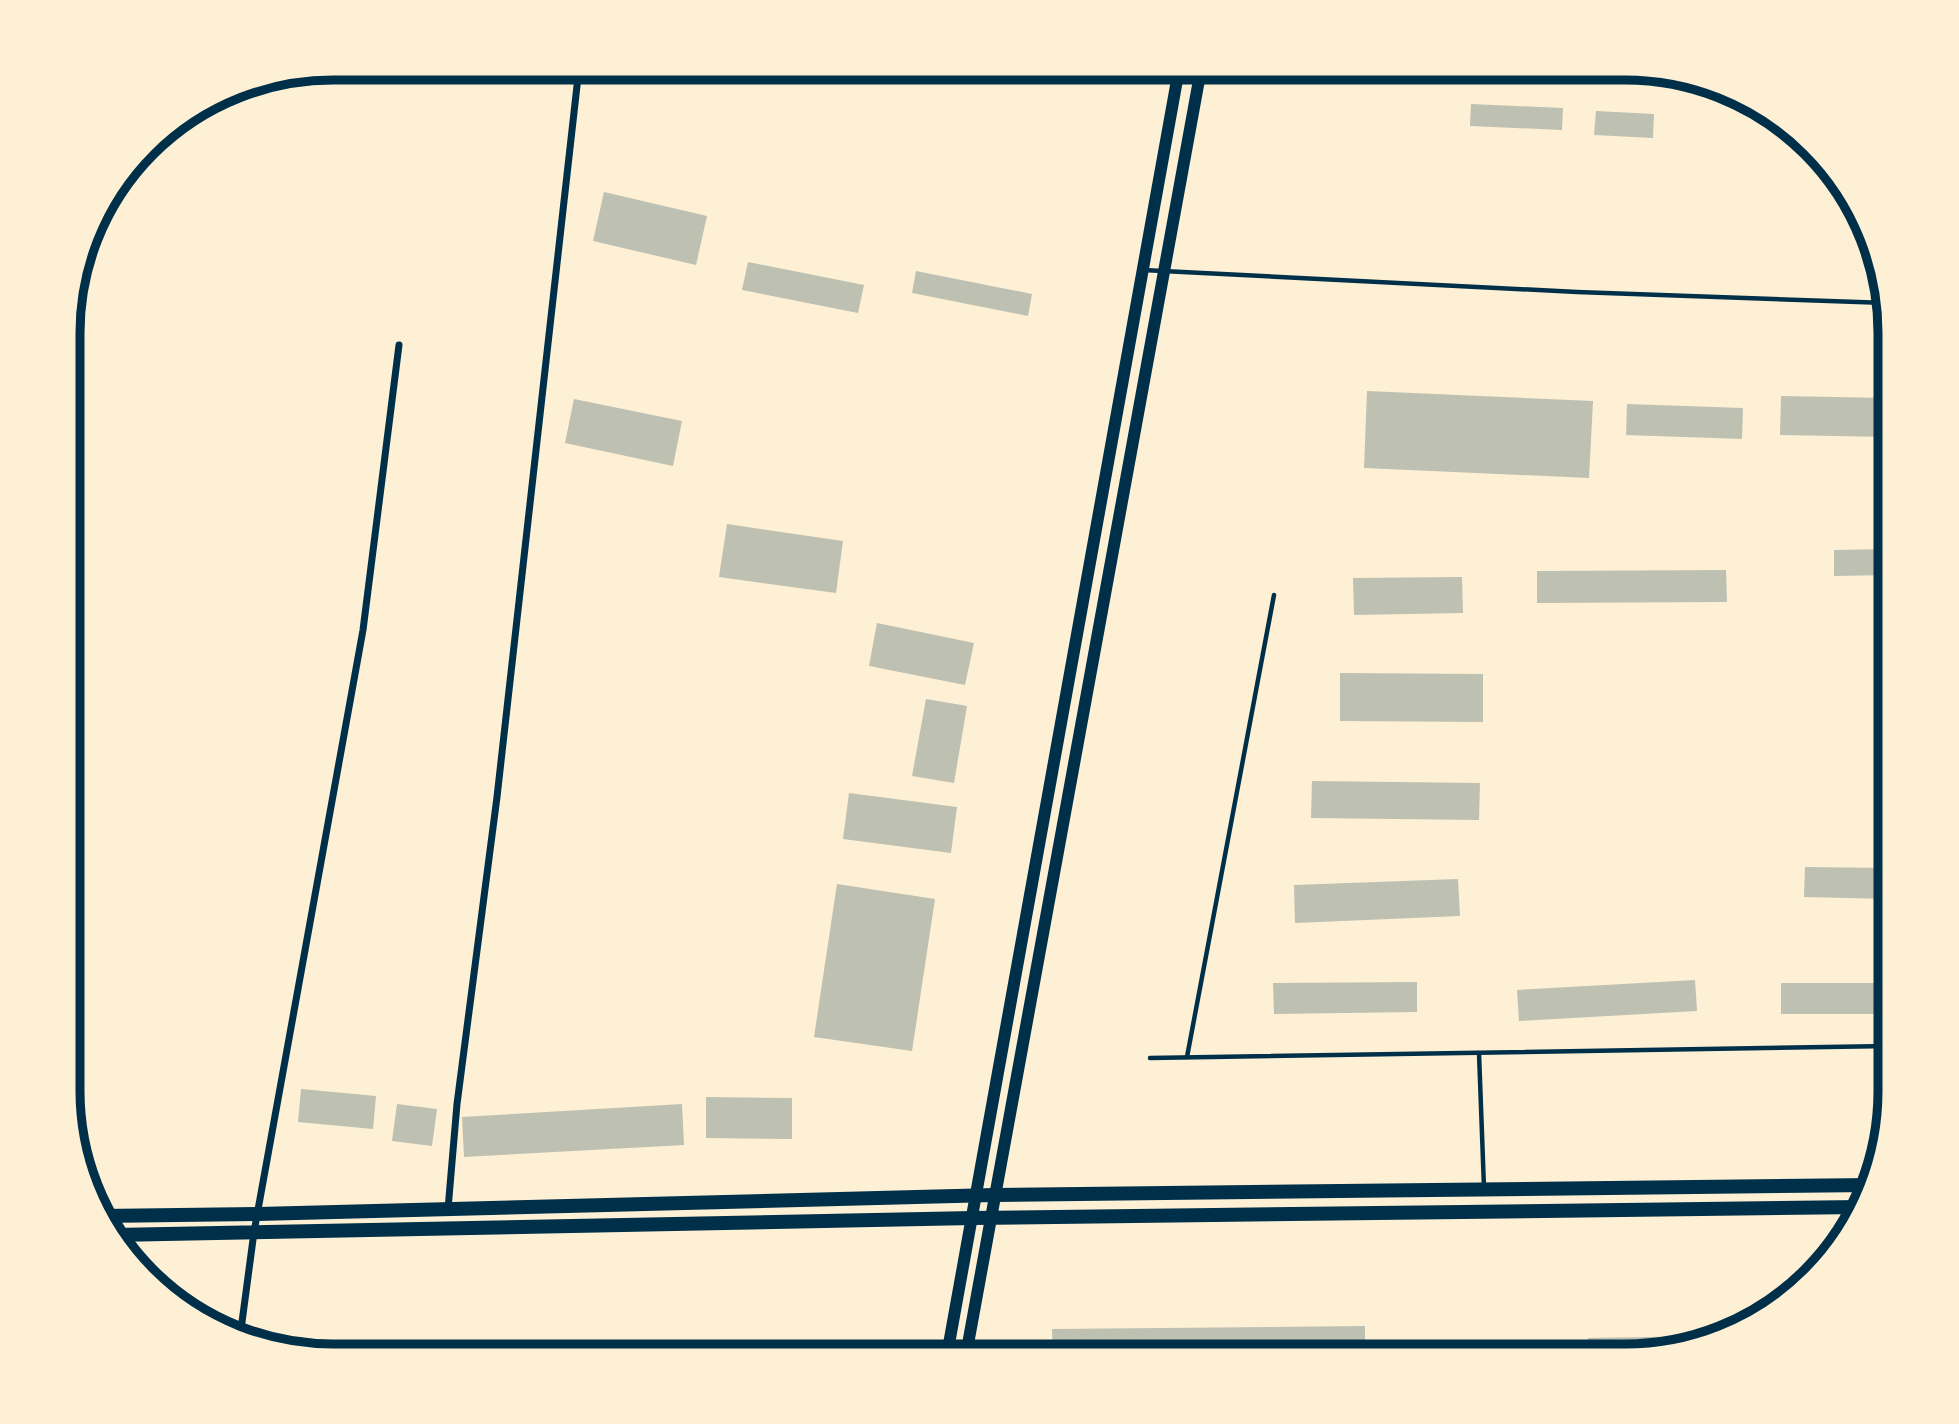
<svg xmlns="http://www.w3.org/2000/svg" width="1959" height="1424" font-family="'Crimson Pro',serif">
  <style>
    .building { fill: #bec0b2 }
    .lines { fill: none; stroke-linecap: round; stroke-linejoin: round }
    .service { stroke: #003049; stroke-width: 4.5 }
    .minor { stroke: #003049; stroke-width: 7 }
    .tertiary { stroke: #003049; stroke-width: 12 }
    .secondary { stroke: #003049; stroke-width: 14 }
    .rim { fill: none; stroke: #003049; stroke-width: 9 }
  </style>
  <rect width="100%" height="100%" fill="#fdf0d5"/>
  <g class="building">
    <polygon points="1471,104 1563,108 1562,130 1470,126"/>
    <polygon points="1596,111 1654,114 1653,138 1594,135"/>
    <polygon points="604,192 707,216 696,265 593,241"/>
    <polygon points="748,262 864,285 858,313 742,290"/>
    <polygon points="916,271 1032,294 1028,316 912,293"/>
    <polygon points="1367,391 1593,401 1589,478 1364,468"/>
    <polygon points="1781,396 1890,398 1890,437 1780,435"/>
    <polygon points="574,399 682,421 673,466 565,443"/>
    <polygon points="1627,404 1743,408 1742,439 1626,435"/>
    <polygon points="727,524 843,541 836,593 719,577"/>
    <polygon points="1890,549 1890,575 1834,576 1834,550"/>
    <polygon points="1726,570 1727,602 1537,603 1537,571"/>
    <polygon points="1462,577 1463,613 1354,615 1353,578"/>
    <polygon points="877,623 974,643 965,685 869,666"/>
    <polygon points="1340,673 1483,674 1483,722 1340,721"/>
    <polygon points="926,699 967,706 954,783 912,776"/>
    <polygon points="1312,781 1480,783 1479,820 1311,818"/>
    <polygon points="849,793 957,807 951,853 843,839"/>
    <polygon points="1805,867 1890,868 1890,899 1804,897"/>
    <polygon points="1458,879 1460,916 1295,923 1294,885"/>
    <polygon points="837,884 935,899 912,1051 814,1037"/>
    <polygon points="1695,980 1697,1011 1519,1021 1517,990"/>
    <polygon points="1417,982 1417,1012 1274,1014 1273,983"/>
    <rect x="1781" y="983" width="109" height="31"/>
    <polygon points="301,1089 376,1096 373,1129 298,1122"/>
    <polygon points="706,1097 792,1098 792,1139 706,1138"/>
    <polygon points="397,1104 437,1109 432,1146 392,1141"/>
    <polygon points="682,1104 684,1145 464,1157 462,1117"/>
    <polygon points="1365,1326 1365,1356 1053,1356 1052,1329"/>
    <polygon points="1705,1336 1626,1356 1589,1356 1588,1338"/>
  </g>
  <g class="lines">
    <g class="service">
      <polyline points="1143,270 1577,292 1887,303"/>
      <polyline points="1479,1053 1484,1188"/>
      <polyline points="1187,1057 1274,595"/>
      <polyline points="1150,1058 1890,1046"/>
    </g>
    <g class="minor">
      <polyline points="448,1209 457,1104 497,797 579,68"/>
      <polyline points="240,1337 254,1232 363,630 399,345"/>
    </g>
    <g class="tertiary">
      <polyline points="947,1355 1179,69"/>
      <polyline points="966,1355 1201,69"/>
    </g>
    <g class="secondary">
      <polyline points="101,1216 258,1214 994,1195 1872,1185"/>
      <polyline points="114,1235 973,1218 1860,1207"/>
    </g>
  </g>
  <path d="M0 0H1959V1424H0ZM333 80H1625A253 253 0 0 1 1878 333V1091A253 253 0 0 1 1625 1344H333A253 253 0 0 1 80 1091V333A253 253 0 0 1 333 80Z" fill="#fdf0d5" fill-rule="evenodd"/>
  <path class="rim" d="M333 80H1625A253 253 0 0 1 1878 333V1091A253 253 0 0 1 1625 1344H333A253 253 0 0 1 80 1091V333A253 253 0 0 1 333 80Z"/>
</svg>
